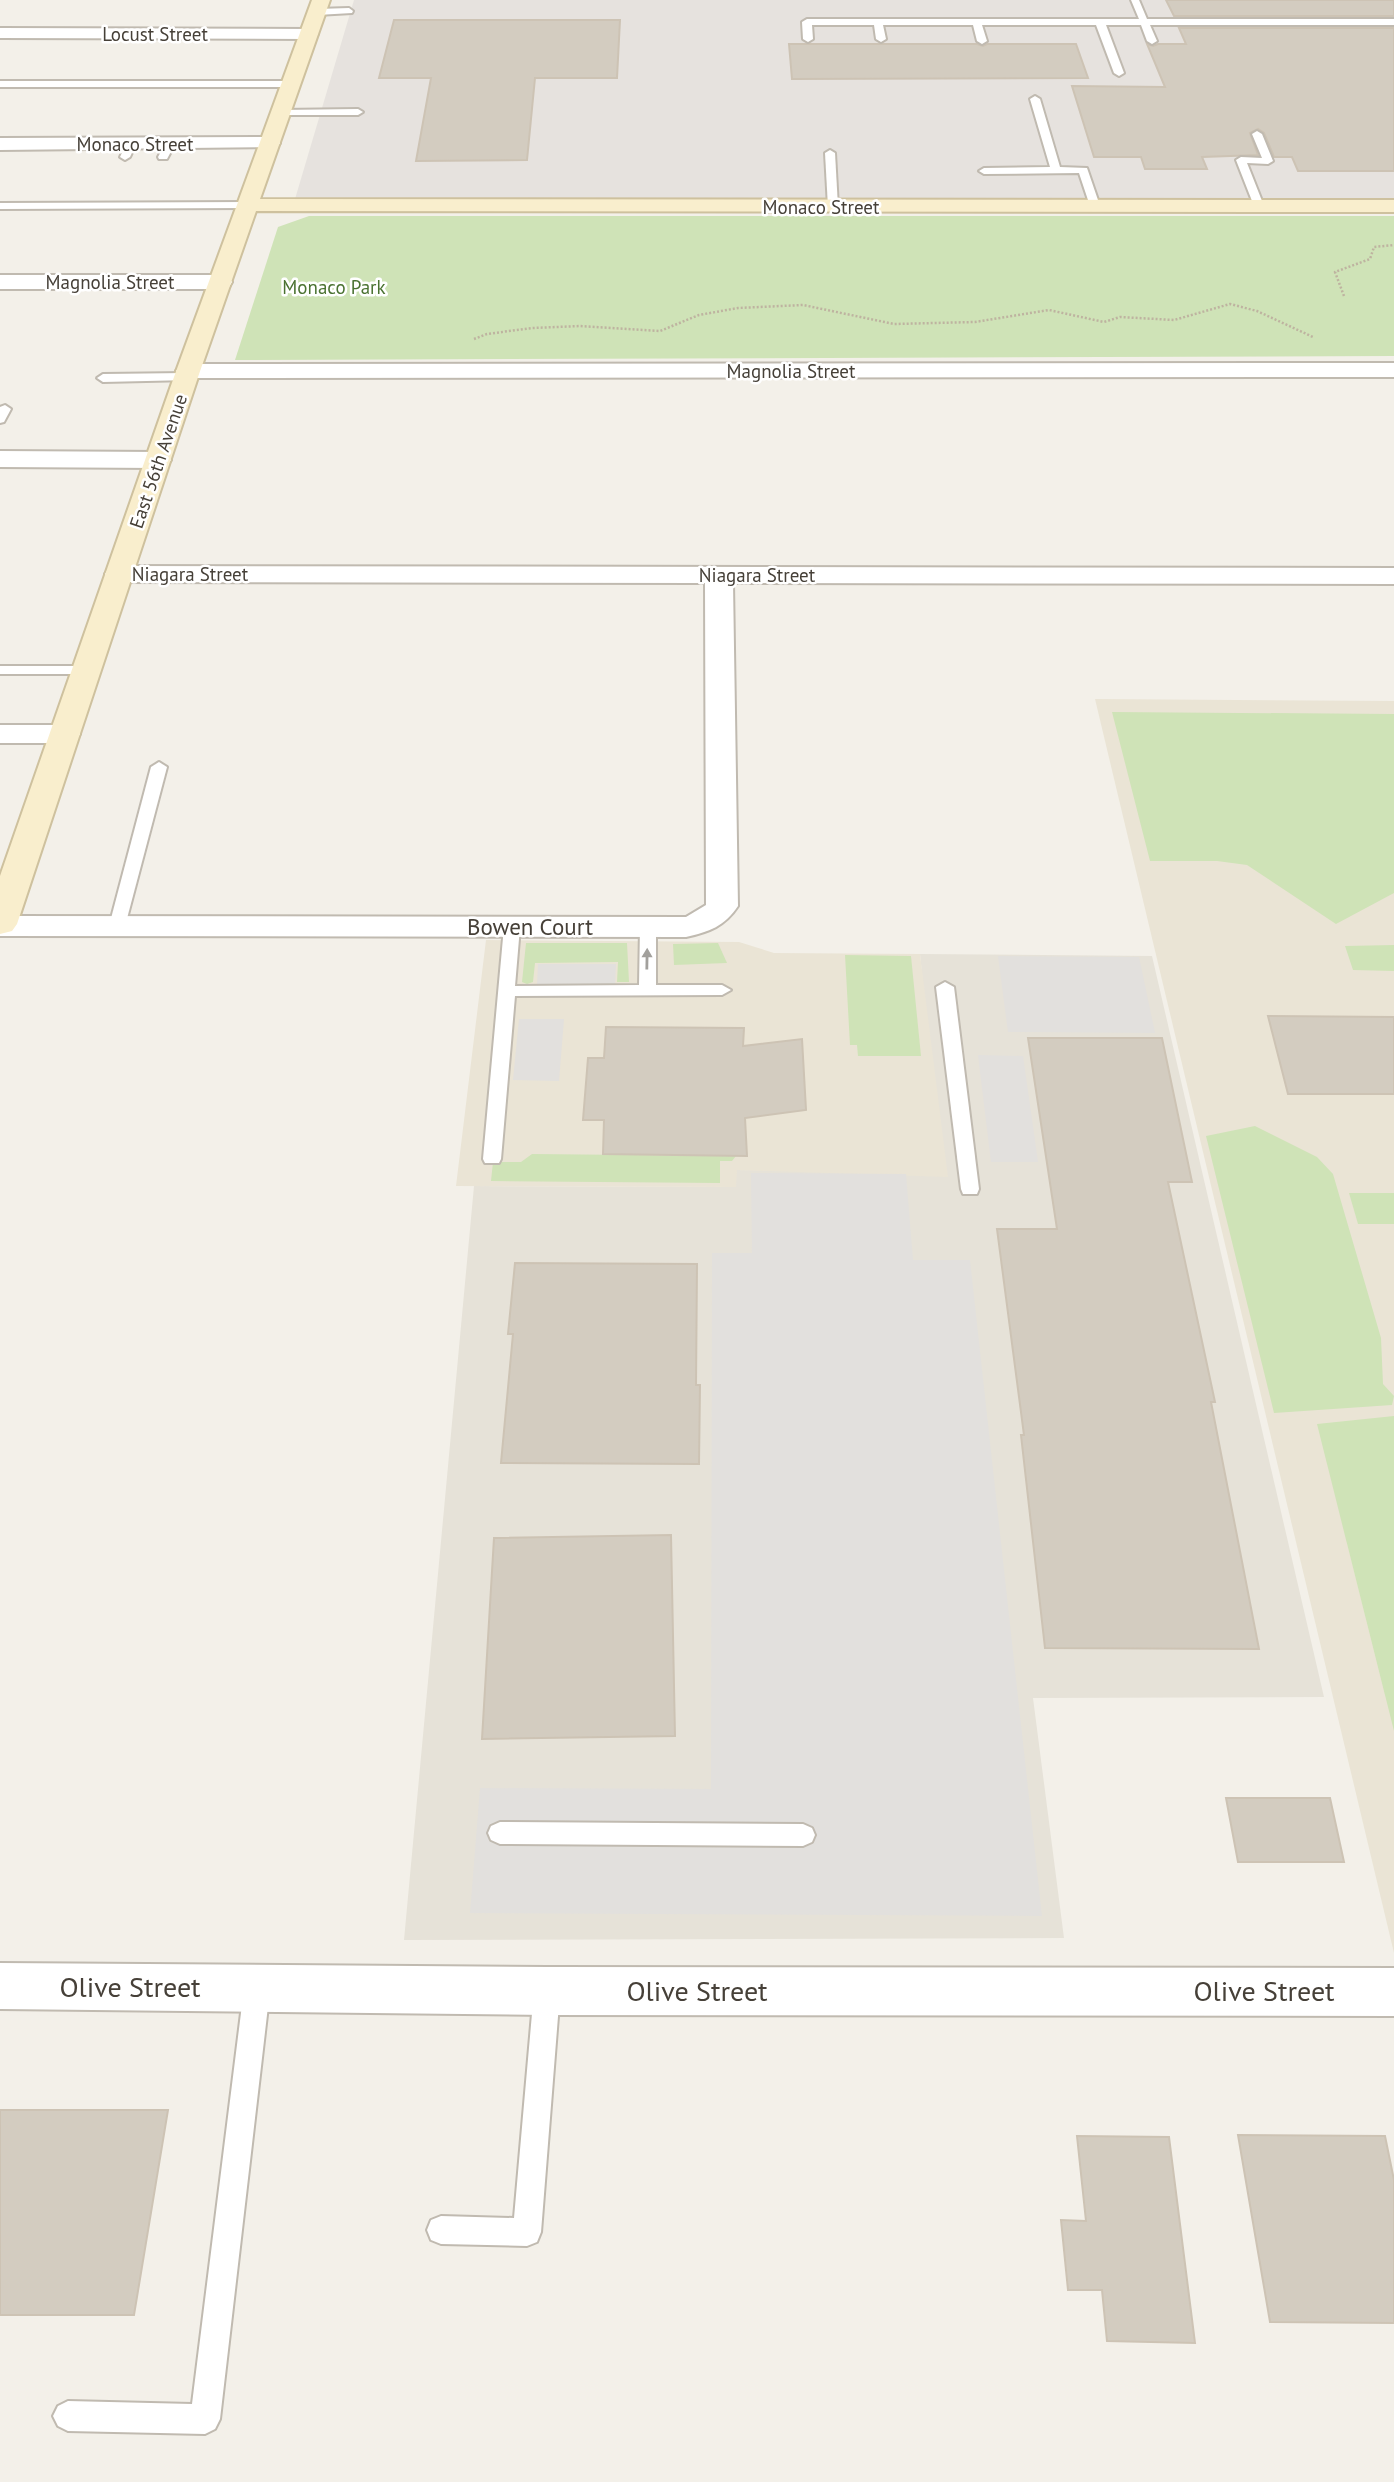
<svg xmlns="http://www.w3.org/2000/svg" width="1394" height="2482" font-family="'PT Sans',sans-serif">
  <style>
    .residential { fill: #e6e2d8 }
    .industrial { fill: #e6e2de }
    .education { fill: #eae4d5 }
    .green { fill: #cfe3b7 }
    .parking { fill: #e2e0dd }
    .building { fill: #d3ccc0; stroke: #cdc3b4; stroke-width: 2 }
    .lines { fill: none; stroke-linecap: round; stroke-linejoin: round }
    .lane-casing { stroke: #c0bab0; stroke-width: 4 }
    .street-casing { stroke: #c0bab0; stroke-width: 4 }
    .secondary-casing { stroke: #cec19e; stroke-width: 4 }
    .path { stroke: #beb3a0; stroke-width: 2.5; stroke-dasharray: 2 2; stroke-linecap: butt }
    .lane { fill: #fff; fill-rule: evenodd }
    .street { fill: #fff; fill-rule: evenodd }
    .secondary { fill: #f9eecd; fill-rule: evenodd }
    .oneway { fill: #a2a09c }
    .labels { text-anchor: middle; stroke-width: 5; stroke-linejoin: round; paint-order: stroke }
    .far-street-label { font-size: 19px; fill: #464038; stroke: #fff }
    .far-park-label { font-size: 19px; fill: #4a7231; stroke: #fff }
    .street-label { font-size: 23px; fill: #464038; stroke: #fff }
    .near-street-label { font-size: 28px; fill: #464038; stroke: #fff }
  </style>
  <rect width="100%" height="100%" fill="#f3f0e9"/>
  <polygon class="residential" points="920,954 1152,956 1324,1697 1033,1698 1064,1938 404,1940 474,1186 735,1187 736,1170 942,1171"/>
  <polygon class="industrial" points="354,0 1394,0 1394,199 295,199"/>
  <g class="education">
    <polygon points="1095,699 1394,701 1394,1953"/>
    <polygon points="486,940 739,942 774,953 920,954 948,1177 737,1170 736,1187 456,1186"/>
  </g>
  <g class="green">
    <polygon points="309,216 1394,216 1394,356 235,360 278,227"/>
    <polygon points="1112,712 1394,714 1394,893 1336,924 1247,865 1217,861 1150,861"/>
    <polygon points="526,943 627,943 629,982 617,982 618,962 535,963 533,982 527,984 522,982"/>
    <polygon points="718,943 727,963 674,965 673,944"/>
    <polygon points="1394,945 1394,971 1353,970 1345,946"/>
    <polygon points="845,955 911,956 921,1056 858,1056 857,1045 850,1045"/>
    <polygon points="1255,1126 1317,1157 1333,1174 1381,1338 1383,1384 1394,1396 1392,1405 1274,1413 1206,1136"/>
    <polygon points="532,1154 736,1156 732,1161 720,1161 720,1183 491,1181 493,1162 521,1162"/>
    <polygon points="1349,1193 1394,1193 1394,1224 1358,1224"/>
    <polygon points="1394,1416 1394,1731 1317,1424"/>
  </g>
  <g class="parking">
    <polygon points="998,956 1139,957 1155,1033 1008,1032"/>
    <polygon points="538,964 616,964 615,985 537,985"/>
    <polygon points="519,1019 564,1019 559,1081 513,1080"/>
    <polygon points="978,1055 1023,1056 1038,1162 991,1162"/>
    <polygon points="751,1173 906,1174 913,1260 970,1260 1042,1916 470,1913 480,1788 711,1789 712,1253 752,1253"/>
  </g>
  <g class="building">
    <polygon points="1166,0 1394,0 1394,16 1174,16"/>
    <polygon points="394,20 620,20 617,78 535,78 527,160 416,161 431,78 379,78"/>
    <polygon points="1179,28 1394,28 1394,171 1298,171 1292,157 1274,157 1264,133 1258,129 1250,133 1258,155 1202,157 1207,169 1145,169 1141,157 1094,157 1072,86 1165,87 1147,44 1153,46 1158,44 1186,44"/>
    <polygon points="789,44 977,44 983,46 987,44 1076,44 1088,78 792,79"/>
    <polygon points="1268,1016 1394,1017 1394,1094 1288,1094"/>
    <polygon points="606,1027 744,1028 743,1046 802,1039 806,1110 745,1118 747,1156 603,1154 604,1120 583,1120 588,1058 604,1058"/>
    <polygon points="1028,1038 1162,1038 1192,1182 1168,1182 1215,1402 1211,1402 1259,1649 1045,1648 1021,1435 1024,1435 997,1229 1057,1229"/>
    <polygon points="515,1263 697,1264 696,1385 700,1385 699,1464 501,1463 513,1334 508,1334"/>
    <polygon points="671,1535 675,1736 482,1739 494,1538"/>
    <polygon points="1226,1798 1330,1798 1344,1862 1238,1862"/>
    <polygon points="0,2110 168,2110 134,2315 0,2315"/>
    <polygon points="1238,2135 1385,2136 1394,2180 1394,2323 1270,2322"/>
    <polygon points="1077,2136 1169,2137 1195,2343 1107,2341 1102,2290 1068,2290 1061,2220 1086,2221"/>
  </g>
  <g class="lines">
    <defs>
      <g id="lane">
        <polygon points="1131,0 1139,0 1147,19 1394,19 1394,25 1150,25 1157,41 1152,44 1147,41 1141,25 1106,25 1124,73 1119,76 1114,73 1096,25 982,25 987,41 982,44 977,41 973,25 883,25 886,39 881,42 876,39 874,25 812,25 813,39 808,42 803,39 802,22 807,19 1139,19"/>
        <polygon points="349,8 353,11 352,13 317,15 313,12 317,9"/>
        <polygon points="0,81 292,81 297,84 292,87 0,87"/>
        <polygon points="1035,96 1040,99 1060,167 1087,168 1100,206 1099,208 1090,206 1079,173 984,174 979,171 984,168 1050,167 1030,99"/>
        <polygon points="281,110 358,109 363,112 358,115 278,115 278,111"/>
        <polygon points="1257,131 1262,134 1273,161 1268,164 1247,163 1264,206 1259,209 1254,206 1236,160 1241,157 1262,158 1252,134"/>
        <polygon points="127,142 136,144 130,157 125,160 120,157"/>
        <polygon points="166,142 175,144 167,159 159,159 158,157"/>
        <polygon points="830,150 835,153 838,207 833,210 828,207 825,153"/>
        <polygon points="0,203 249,202 254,205 249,208 0,209"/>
        <polygon points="186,373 192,377 190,380 103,382 97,378 103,374"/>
        <polygon points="5,405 11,409 4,422 0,423 0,407"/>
        <polygon points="0,666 86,666 93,670 86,674 0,674"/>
        <polygon points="159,762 167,767 125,926 117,931 111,930 109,926 151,767"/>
        <polygon points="512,922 520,927 515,986 639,985 640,927 648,922 656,927 656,985 722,985 731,990 722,995 515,996 501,1159 499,1163 485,1163 483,1159 504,927"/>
        <polygon points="945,982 954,987 979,1189 977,1194 963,1194 961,1189 936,987"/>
        <polygon points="500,1822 803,1824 812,1828 815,1835 812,1842 803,1846 500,1844 491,1840 488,1833 491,1826"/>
        <polygon points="257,1977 266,1981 270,1989 220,2419 215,2429 205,2434 68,2431 58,2426 53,2416 58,2406 68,2401 192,2404 244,1989 248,1981"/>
        <polygon points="547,1979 556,1983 560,1991 541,2232 537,2242 527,2246 441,2244 431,2240 427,2230 431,2220 441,2216 514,2218 534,1991 538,1983"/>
      </g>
      <g id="street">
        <polygon points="0,28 309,29 318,34 309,39 0,38"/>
        <polygon points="270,137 277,139 280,143 277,147 0,150 0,138"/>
        <polygon points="0,275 221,275 229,277 232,282 229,287 221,289 0,289"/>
        <polygon points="1394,363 1394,377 188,378 180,376 176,371 180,366 188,364"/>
        <polygon points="0,451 158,452 167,455 171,460 167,465 158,468 0,467"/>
        <path d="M119 566 1394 568V584L733 583 738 906C725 926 709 932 686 937L0 936V916L686 917 706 905 705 583 119 582 109 580 105 574 109 568Z"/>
        <polygon points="0,725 65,725 76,728 80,734 76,740 65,743 0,743"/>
        <polygon points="0,1963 547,1967 1394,1968 1394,2016 547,2015 0,2009"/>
      </g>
      <polygon id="secondary" points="312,0 330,0 260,199 1394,200 1394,212 256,211 198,377 17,924 12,931 0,934 0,876 174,377"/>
    </defs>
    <use href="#lane" class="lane-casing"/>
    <use href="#street" class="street-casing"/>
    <use href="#secondary" class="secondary-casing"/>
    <g class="path">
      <polyline points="1344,296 1335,272 1370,259 1374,247 1394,245"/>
      <polyline points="474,339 487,334 532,328 580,326 660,331 699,315 738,308 803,305 894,324 975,322 1049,310 1104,322 1120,317 1174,320 1230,304 1257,311 1313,337"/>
    </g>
    <use href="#lane" class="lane"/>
    <use href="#street" class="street"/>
    <use href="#secondary" class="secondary"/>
  </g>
  <defs><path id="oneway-solid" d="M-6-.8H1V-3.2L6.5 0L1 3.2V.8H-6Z" transform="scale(1.75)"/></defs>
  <use class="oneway" href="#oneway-solid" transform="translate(647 959) rotate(-89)"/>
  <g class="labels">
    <g class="far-street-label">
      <text x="155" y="41">Locust Street</text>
      <text x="135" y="151">Monaco Street</text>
      <text x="821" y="214">Monaco Street</text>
      <text x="110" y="289">Magnolia Street</text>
      <text x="791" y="378">Magnolia Street</text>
      <text transform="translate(158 461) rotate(-71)" y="7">East 56th Avenue</text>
      <text x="190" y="581">Niagara Street</text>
      <text x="757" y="582">Niagara Street</text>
    </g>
    <g class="far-park-label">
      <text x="334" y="294">Monaco Park</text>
    </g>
    <g class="street-label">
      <text x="530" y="935">Bowen Court</text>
    </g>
    <g class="near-street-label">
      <text x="130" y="1997">Olive Street</text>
      <text x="697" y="2001">Olive Street</text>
      <text x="1264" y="2001">Olive Street</text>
    </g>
  </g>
</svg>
